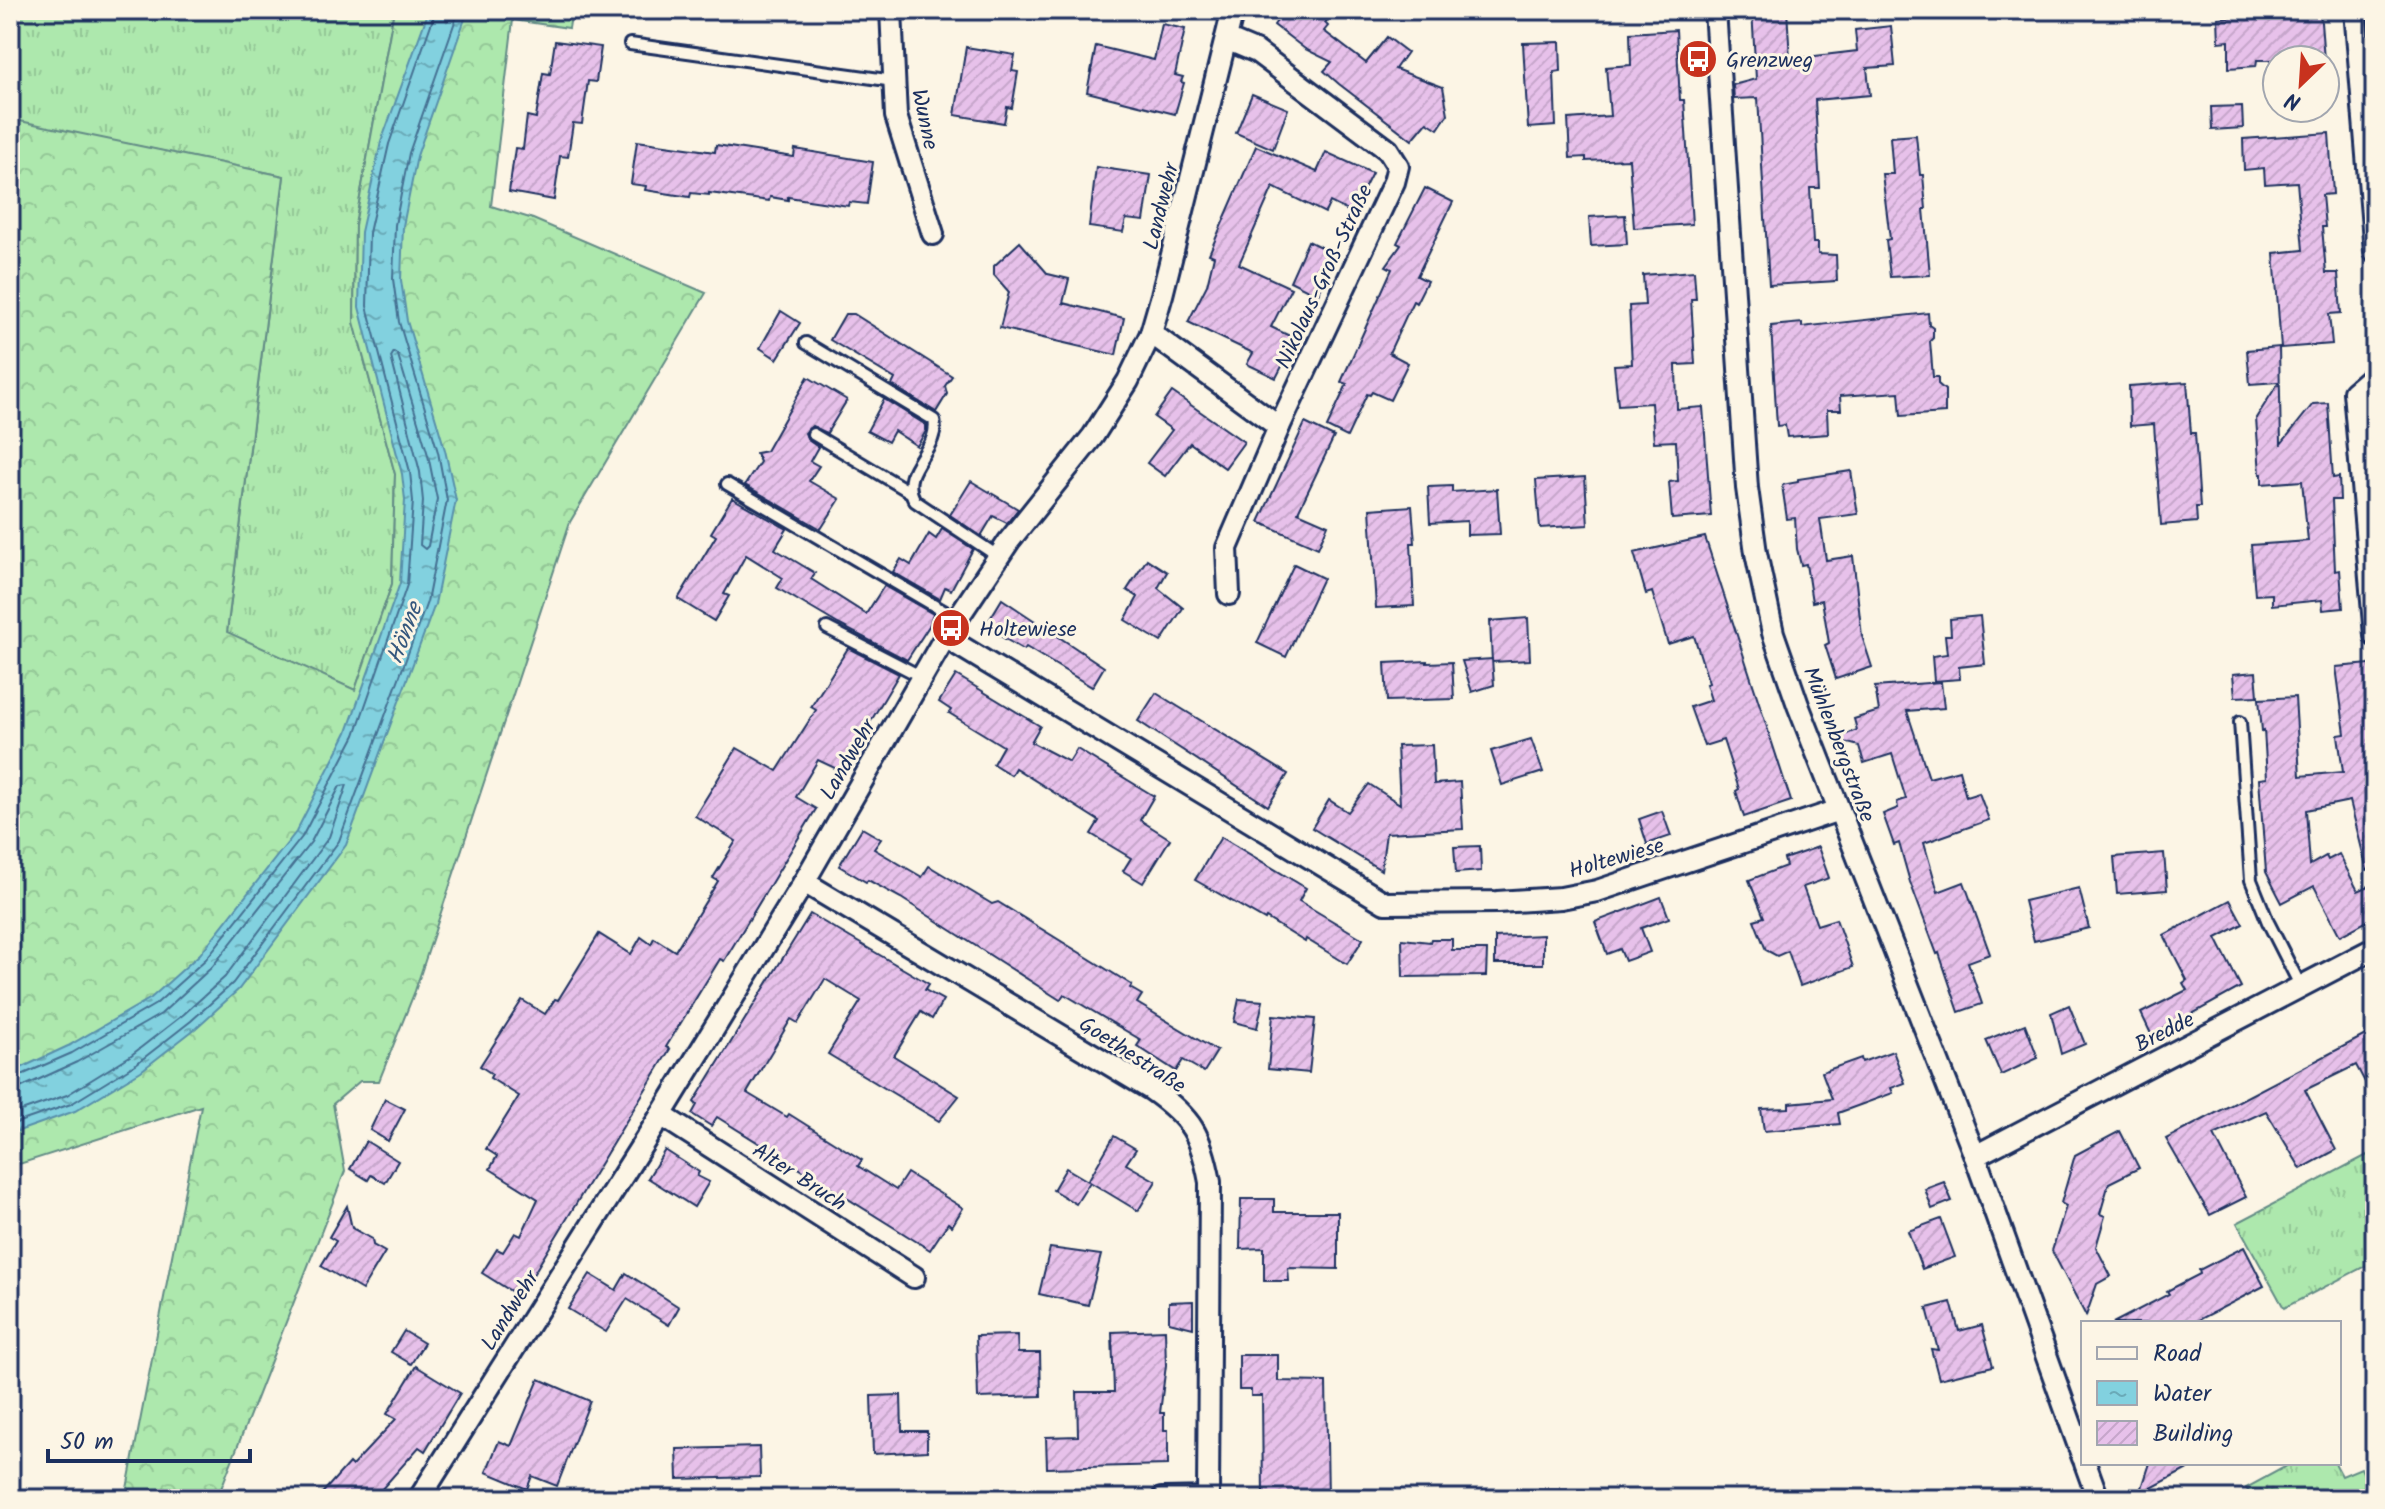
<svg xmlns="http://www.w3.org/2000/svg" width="2385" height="1509" font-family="Kalam,sans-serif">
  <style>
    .grass { fill: url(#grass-tufts); stroke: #648c86; stroke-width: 2 }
    .forest { fill: url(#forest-crowns); stroke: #648c86; stroke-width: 2 }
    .water { fill: url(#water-ripples); stroke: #5990ab; stroke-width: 2 }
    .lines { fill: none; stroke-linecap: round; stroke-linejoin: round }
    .shore { stroke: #447092; stroke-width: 2 }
    .building { fill: url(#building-hatch); stroke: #1b2f5e; stroke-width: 2 }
    .service-casing { stroke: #1b2f5e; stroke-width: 16 }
    .minor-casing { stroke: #1b2f5e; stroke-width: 26 }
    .service { stroke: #fcf5e5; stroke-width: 10 }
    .minor { stroke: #fcf5e5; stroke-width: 20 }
    .labels { text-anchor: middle; stroke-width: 6; stroke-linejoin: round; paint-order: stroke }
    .poi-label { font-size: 22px; fill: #1b2f5e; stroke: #fcf5e5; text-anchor: start }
    .street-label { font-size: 22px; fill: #1b2f5e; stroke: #fcf5e5 }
    .water-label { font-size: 24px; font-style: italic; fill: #35587e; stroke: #fcf5e5 }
  </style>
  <defs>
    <pattern id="grass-tufts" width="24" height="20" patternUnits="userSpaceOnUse" patternTransform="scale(2)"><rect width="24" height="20" fill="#ade8ad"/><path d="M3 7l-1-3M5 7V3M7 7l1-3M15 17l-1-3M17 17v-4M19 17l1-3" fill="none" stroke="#94c797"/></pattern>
    <pattern id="forest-crowns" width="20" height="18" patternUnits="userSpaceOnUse" patternTransform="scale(2)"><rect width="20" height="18" fill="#ade8ad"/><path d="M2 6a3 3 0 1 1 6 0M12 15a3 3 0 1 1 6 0" fill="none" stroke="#94c797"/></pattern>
    <pattern id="water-ripples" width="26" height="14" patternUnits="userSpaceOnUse" patternTransform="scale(2)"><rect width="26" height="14" fill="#82d1df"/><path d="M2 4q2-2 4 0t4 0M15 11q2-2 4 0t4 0" fill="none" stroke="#6aaab8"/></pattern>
    <pattern id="building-hatch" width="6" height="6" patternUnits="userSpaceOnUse" patternTransform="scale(2)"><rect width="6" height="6" fill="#e7c1ea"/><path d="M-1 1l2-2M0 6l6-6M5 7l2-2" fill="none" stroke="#c6a6cb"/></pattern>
  </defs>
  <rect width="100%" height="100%" fill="#fcf5e5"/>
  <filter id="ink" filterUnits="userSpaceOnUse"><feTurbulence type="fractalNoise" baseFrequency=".0125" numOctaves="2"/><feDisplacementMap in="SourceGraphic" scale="16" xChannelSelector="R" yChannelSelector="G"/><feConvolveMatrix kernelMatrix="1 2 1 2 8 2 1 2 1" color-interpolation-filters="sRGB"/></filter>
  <g filter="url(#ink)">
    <g class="grass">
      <polygon points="10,10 394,10 355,225 354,321 395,474 392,584 355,690 227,633 284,176 15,121 10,142"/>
      <polygon points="2375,383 2375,585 2361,395"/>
      <polygon points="2375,1151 2375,1261 2284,1308 2237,1223"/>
      <polygon points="2292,1463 2335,1463 2342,1476 2361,1468 2375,1499 2254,1499 2246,1488"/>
    </g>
    <polygon class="forest" points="394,10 572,10 569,28 513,20 491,206 533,219 706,293 570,522 415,991 379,1081 360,1081 333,1104 345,1171 217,1499 125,1499 201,1106 10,1167 10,142 15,120 284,176 227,632 355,690 392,584 395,474 354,322 355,225"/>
    <polygon class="water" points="429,10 468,10 417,156 403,226 401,280 407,321 445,450 456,500 435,604 346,845 239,989 196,1028 141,1071 75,1111 10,1134 10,1073 68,1046 151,998 200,954 296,832 347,732 400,583 405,500 402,474 359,307 361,232 381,142"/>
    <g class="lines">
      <g class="shore">
        <polygon points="394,352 398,355 428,455 437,499 428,546 425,549 420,545 423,501 420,472 391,357"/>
        <polyline points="10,1080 72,1053 156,1004 206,959 302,837 355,735 407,585 413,501 410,472 367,306 369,233 389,144 436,10"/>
        <polyline points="10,1090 20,1088 77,1062 161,1014 212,967 311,842 340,786 347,785 329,837 225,977 184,1014 130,1056 67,1095 10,1115"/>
        <polyline points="10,1125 71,1104 136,1064 191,1021 233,983 339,841 427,602 447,500 438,452 399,322 393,279 395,225 409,153 459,10"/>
      </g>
    </g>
    <g class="building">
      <polygon points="1285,10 1335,10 1325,23 1328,26 1324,31 1366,63 1387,37 1407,52 1395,69 1443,87 1448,114 1438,129 1427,122 1412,140 1339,84 1324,71 1332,62 1305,49 1274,25"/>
      <polygon points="1752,10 1787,10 1790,59 1857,51 1855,30 1891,26 1895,66 1867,68 1870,95 1815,100 1820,188 1810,188 1813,243 1818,243 1818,254 1836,255 1837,281 1769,285 1758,98 1734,99 1733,85 1756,79"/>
      <polygon points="2285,10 2320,10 2324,60 2257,60 2256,66 2229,68 2229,41 2219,42 2218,18 2285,14"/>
      <polygon points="1162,24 1185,29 1175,75 1183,77 1181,82 1184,83 1175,114 1087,92 1096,46 1154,60"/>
      <polygon points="1676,30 1680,100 1684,100 1692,224 1634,228 1629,159 1586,161 1586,157 1570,158 1568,119 1610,116 1606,67 1631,65 1630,33"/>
      <polygon points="555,41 601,47 596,82 588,81 582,124 573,123 568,157 560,156 554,200 509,192 515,148 523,149 527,116 536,118 543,73 550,74"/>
      <polygon points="1560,42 1561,71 1554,72 1556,126 1528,128 1523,43"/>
      <polygon points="966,47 1015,55 1012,71 1018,72 1012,108 1007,107 1004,123 955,115"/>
      <polygon points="1252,94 1288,109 1273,149 1236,133"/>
      <polygon points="2242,106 2243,128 2212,130 2211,107"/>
      <polygon points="2329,133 2333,194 2322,195 2325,227 2322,227 2326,273 2338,273 2341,313 2329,314 2332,344 2281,348 2274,253 2303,250 2297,182 2265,184 2264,168 2244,170 2243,139"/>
      <polygon points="1916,135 1920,175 1923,175 1924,186 1926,209 1924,209 1930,275 1890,277 1886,240 1890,239 1882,174 1893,174 1890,137"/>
      <polygon points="637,141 715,152 716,145 794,157 795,149 873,162 867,204 849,202 848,206 788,197 788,200 770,197 769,201 709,193 709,195 691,193 690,197 645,190 646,186 631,184"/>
      <polygon points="1256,146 1317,172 1326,152 1372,173 1352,213 1330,202 1325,213 1273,187 1239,264 1291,288 1271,327 1296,339 1276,378 1247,364 1253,353 1188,322 1207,285 1214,256 1209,254"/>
      <polygon points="1096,167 1151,175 1144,221 1126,219 1123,232 1089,227"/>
      <polygon points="1425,188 1453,202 1417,276 1427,281 1416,303 1413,301 1389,353 1408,363 1390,400 1372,392 1370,395 1367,394 1347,437 1327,427 1347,384 1341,382 1392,269 1386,266 1401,245 1397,243"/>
      <polygon points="1625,215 1627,244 1591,246 1589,217"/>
      <polygon points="1308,241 1337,255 1318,295 1290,281"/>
      <polygon points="1020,242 1048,274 1069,279 1063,303 1124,318 1116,355 1000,328 1009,292 994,275 994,266"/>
      <polygon points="1694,271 1696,299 1691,299 1695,364 1676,365 1677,409 1703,407 1711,516 1672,519 1669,482 1678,481 1676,441 1654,442 1651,403 1618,405 1614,365 1632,364 1629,306 1645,305 1643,275"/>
      <polygon points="781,311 800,323 777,359 760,348"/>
      <polygon points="1928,313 1929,325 1933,328 1933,338 1930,341 1933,377 1938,377 1938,384 1945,390 1945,413 1901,416 1899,392 1840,396 1841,410 1827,410 1828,434 1787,437 1785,425 1777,426 1771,326 1802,323 1802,327"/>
      <polygon points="845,314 854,314 952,376 945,386 947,394 936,412 892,385 895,379 830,340"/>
      <polygon points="2279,347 2281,444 2313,404 2328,403 2333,478 2339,477 2340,500 2332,500 2335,571 2340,570 2343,608 2323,610 2322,600 2272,605 2272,594 2255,595 2251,545 2308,541 2302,481 2262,484 2262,474 2260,474 2256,418 2279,382 2250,384 2247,350"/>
      <polygon points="808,377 847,400 827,433 812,426 805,433 808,440 818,447 810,461 819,466 809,481 840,499 821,529 745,485 760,462 756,453 766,451"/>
      <polygon points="2187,382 2191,433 2195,433 2200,507 2196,507 2197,522 2161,525 2154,424 2130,426 2129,386"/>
      <polygon points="1172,392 1244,442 1225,468 1190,443 1165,476 1147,463 1172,430 1154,417"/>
      <polygon points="884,399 926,425 926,431 917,446 894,431 888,442 867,431"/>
      <polygon points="1305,423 1334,437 1298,512 1328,525 1318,548 1259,522"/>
      <polygon points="1851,471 1858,514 1820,519 1826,560 1853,556 1862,636 1872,667 1836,679 1825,645 1829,643 1822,600 1812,602 1806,564 1801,565 1797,549 1795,518 1787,519 1782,485 1798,482 1798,479"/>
      <polygon points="1585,477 1588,525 1540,528 1536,480"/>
      <polygon points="971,481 1018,509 1007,523 993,516 981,536 950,515"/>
      <polygon points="1452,486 1452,492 1497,489 1500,534 1467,535 1467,521 1430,523 1428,487"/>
      <polygon points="732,498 787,529 775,549 815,573 811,579 866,614 884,586 933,614 929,626 907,660 838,624 777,588 783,578 746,555 724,594 729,596 714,621 678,599 716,536 711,533"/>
      <polygon points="1412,506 1415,543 1411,543 1414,606 1376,608 1370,509"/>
      <polygon points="942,529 973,549 951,590 945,587 940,599 893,572 901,559 911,565 929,534 936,539"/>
      <polygon points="1705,537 1791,801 1744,817 1736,791 1739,789 1723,740 1704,746 1690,707 1711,700 1706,684 1709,683 1694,636 1668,644 1652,592 1646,594 1634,553"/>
      <polygon points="1147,559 1167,572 1158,588 1183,608 1161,642 1125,620 1138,597 1127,590"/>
      <polygon points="1294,564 1323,578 1286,657 1257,643"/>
      <polygon points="1002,599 1104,667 1092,687 1026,647 1024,650 985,627"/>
      <polygon points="1980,616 1985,664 1959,667 1960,679 1934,681 1932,656 1947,654 1945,635 1951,635 1950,619"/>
      <polygon points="1528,618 1530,660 1492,662 1490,621"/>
      <polygon points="848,648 899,674 841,771 818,760 796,797 816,809 724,961 720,959 666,1047 670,1049 534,1273 525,1286 520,1282 514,1293 482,1273 497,1249 503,1252 515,1233 521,1236 538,1199 490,1169 497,1156 486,1149 519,1096 490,1078 492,1074 480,1066 522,1000 545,1014 555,999 558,1000 599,934 631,954 641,937 651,944 654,938 675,951 718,881 713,878 736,841 695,816 737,748 777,771 816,710 811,707"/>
      <polygon points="1492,659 1494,685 1472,692 1462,661"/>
      <polygon points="1427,661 1427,663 1452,662 1454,699 1387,701 1385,663"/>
      <polygon points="2370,664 2375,701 2375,869 2367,870 2350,801 2306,810 2310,865 2326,856 2328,860 2339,854 2358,891 2369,886 2375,897 2375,917 2340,936 2314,886 2282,903 2266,872 2259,779 2267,778 2264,730 2262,731 2259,699 2295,697 2300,776 2343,772 2338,735 2345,734 2336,667"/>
      <polygon points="2256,672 2258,696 2235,697 2233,674"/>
      <polygon points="956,675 1040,726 1031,742 1069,762 1077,749 1154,796 1140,820 1170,839 1143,883 1123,871 1131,858 1091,834 1099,821 1015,768 1011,775 993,764 1003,746 949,713 951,710 939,702"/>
      <polygon points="1941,682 1944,708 1907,711 1929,778 1959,770 1966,797 1979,793 1989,820 1924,843 1938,892 1964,882 1990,954 1968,962 1982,1004 1959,1012 1939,953 1937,954 1910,882 1899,843 1894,845 1883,814 1898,808 1897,802 1906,799 1892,754 1864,763 1859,746 1834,739 1857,730 1854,719 1879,711 1875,687"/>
      <polygon points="1156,693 1288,774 1268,806 1138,721"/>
      <polygon points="1531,739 1543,772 1502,785 1491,751"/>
      <polygon points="1432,745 1434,784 1460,782 1463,829 1386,833 1381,870 1312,828 1329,800 1348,812 1369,784 1400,804 1397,746"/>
      <polygon points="1662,811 1671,836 1647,844 1639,819"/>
      <polygon points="862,828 881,839 874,849 922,877 929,866 992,904 998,902 1132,985 1130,988 1142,995 1137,1003 1217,1051 1204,1072 1183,1060 1176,1071 1137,1046 1141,1040 1064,994 1060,1000 901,898 868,880 866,882 839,866"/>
      <polygon points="1221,837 1306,888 1299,901 1363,939 1347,964 1306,939 1305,942 1266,918 1265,920 1195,880"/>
      <polygon points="1480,846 1481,871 1456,873 1454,847"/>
      <polygon points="1818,847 1829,878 1803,887 1817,925 1836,919 1853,967 1800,986 1788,951 1777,956 1766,950 1754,920 1764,917 1749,880 1786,866 1784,859"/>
      <polygon points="2164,853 2167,890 2117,894 2114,857"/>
      <polygon points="2079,888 2089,928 2034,941 2024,901"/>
      <polygon points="1661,897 1669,918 1641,928 1650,952 1625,961 1620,949 1607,954 1595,922"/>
      <polygon points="2230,900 2243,924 2216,938 2241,987 2152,1036 2141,1013 2187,990 2183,983 2187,980 2164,935"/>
      <polygon points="810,914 929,984 925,990 943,1000 932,1019 921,1012 894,1056 959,1096 939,1121 828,1054 861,1001 825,979 798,1023 791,1019 747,1093 787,1117 789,1114 862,1160 858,1166 896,1190 907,1173 963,1208 952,1226 948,1223 930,1250 717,1117 711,1126 692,1114 697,1105 694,1102"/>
      <polygon points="1543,935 1543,964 1495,964 1495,937"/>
      <polygon points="1402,939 1430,942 1431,939 1452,939 1452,950 1487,950 1486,976 1403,977"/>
      <polygon points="1239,999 1263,1001 1257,1028 1234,1022"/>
      <polygon points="2069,1005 2085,1044 2061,1054 2051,1013"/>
      <polygon points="1273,1015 1315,1019 1309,1073 1268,1069"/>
      <polygon points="2025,1024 2038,1058 2001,1075 1986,1040"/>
      <polygon points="2375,1030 2375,1101 2356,1065 2305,1090 2336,1150 2301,1169 2266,1111 2214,1135 2246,1197 2210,1215 2166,1139"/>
      <polygon points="1893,1051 1905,1083 1891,1088 1893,1093 1838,1113 1840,1124 1764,1131 1761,1109 1789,1108 1789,1103 1832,1099 1822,1072 1861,1058 1862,1062"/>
      <polygon points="385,1099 405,1109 388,1141 370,1130"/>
      <polygon points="2120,1131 2139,1168 2109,1183 2100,1214 2105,1216 2096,1247 2111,1276 2097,1284 2086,1316 2052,1251 2066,1206 2061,1203 2075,1155"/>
      <polygon points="1114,1136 1136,1149 1126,1164 1156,1181 1138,1211 1090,1182 1076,1204 1053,1190 1066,1168 1088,1181"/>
      <polygon points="366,1141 398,1161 385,1183 371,1175 368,1180 350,1169"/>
      <polygon points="665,1150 699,1172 697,1176 709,1182 694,1207 648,1178"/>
      <polygon points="1944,1182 1952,1201 1932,1209 1925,1189"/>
      <polygon points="1241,1199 1274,1199 1274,1212 1338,1212 1338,1269 1288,1268 1289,1281 1264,1281 1264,1248 1240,1249"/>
      <polygon points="347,1206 352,1228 372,1239 373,1245 385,1252 362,1290 321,1266 336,1241 329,1237"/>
      <polygon points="1941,1219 1955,1257 1922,1269 1908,1231"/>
      <polygon points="2244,1247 2264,1286 2193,1323 2113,1323 2169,1294 2167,1291 2200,1274 2199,1270"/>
      <polygon points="1050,1248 1101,1255 1088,1305 1039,1294"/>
      <polygon points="626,1273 679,1307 669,1325 627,1299 606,1332 568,1309 590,1274 616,1290"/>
      <polygon points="1193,1301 1193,1328 1169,1322 1169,1302"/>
      <polygon points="1951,1302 1959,1331 1982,1325 1993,1366 1939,1379 1931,1349 1938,1350 1927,1308"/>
      <polygon points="1165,1330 1166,1365 1160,1413 1164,1413 1164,1430 1168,1430 1168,1465 1047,1468 1046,1437 1078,1436 1077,1392 1114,1392 1112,1332"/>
      <polygon points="404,1331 424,1343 411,1364 391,1352"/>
      <polygon points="1017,1335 1018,1353 1040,1353 1041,1396 978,1398 976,1336"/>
      <polygon points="1239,1355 1278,1355 1278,1381 1326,1382 1328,1499 1263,1499 1262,1396 1251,1396 1251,1390 1239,1390"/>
      <polygon points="416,1366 460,1393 425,1451 419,1447 373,1499 317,1499 349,1463 352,1466 396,1419 387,1414"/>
      <polygon points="539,1379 590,1401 557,1486 532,1476 527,1489 486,1472 499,1441 511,1446"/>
      <polygon points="901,1395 902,1431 927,1431 927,1451 873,1454 871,1396"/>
      <polygon points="759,1447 760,1477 678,1479 677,1449"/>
      <polygon points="2150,1463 2199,1463 2140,1494"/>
    </g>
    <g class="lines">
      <defs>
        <g id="service">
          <polyline points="630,44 894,81"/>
          <path d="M806 343 934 420C941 450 896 469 915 501L999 557"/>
          <polyline points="813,434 910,492"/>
          <polyline points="727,484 957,619"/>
          <polyline points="827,628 922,677"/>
          <polyline points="2240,722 2251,880 2268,922 2301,987"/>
        </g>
        <g id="minor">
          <polyline points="891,10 896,116 933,234"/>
          <polyline points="1715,10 1747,488 1756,553 1773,633 1798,705 1975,1156 2083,1458"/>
          <polyline points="2355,10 2375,252"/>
          <polyline points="1151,333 1279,427 1394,182 1398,166 1388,150 1257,52 1226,39"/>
          <polyline points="2375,374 2354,392 2375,636"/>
          <polyline points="1229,594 1227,548 1279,427"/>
          <polyline points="945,637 1385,903 1497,902 1561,898 1597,891 1839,810"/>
          <path d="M804 882 1152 1090C1192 1118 1201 1135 1210 1182L1208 1499"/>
          <polyline points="661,1115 914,1277"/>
          <polyline points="1975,1156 2375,948"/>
          <polyline points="2085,1463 2098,1499"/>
          <polyline points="419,1499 661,1115 804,882 945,637 1009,541 1093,436 1128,381 1151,333 1162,295 1233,10"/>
          <polyline points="1162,1499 1209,1498"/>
        </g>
      </defs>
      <use href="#service" class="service-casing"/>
      <use href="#minor" class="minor-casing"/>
      <use href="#service" class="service"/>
      <use href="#minor" class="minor"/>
    </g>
  </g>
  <defs>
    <symbol id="bus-disc" viewBox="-11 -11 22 22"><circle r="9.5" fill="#c8321e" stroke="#fcf5e5"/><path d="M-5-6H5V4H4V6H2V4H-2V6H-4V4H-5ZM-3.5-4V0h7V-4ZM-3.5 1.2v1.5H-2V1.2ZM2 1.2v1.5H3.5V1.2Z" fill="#fff"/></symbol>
  </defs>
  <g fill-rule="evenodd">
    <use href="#bus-disc" x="1676" y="37" width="44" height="44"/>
    <use href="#bus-disc" x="929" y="606" width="44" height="44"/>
  </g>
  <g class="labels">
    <g class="poi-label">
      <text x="1726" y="67">Grenzweg</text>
      <text x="979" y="636">Holtewiese</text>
    </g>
    <g class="street-label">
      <text transform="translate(926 119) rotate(78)" y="8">Wunne</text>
      <text transform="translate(1160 206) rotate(-76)" y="8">Landwehr</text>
      <text transform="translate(1323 276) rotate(-65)" y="8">Nikolaus-Groß-Straße</text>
      <text transform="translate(1840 744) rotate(69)" y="8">Mühlenbergstraße</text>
      <text transform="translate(847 759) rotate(-60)" y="8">Landwehr</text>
      <text transform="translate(1616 857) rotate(-16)" y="8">Holtewiese</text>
      <text transform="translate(2164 1031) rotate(-27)" y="8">Bredde</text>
      <text transform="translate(1133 1054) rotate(33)" y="8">Goethestraße</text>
      <text transform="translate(800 1176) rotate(33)" y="8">Alter Bruch</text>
      <text transform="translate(509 1310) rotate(-58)" y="8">Landwehr</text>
    </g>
    <g class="water-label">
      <text transform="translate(404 633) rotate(-70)" y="8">Hönne</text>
    </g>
  </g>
  <rect width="2385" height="1509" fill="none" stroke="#fcf5e5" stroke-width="40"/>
  <rect x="20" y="20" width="2345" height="1469" fill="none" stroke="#1b2f5e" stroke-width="3" filter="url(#ink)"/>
  <rect x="2081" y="1321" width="260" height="144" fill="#fcf5e5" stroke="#a2a6af" stroke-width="2"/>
  <rect x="2097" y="1347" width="40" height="12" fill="#fcf5e5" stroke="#a2a6af" stroke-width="2"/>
  <text x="2153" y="1361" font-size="24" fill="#1b2f5e">Road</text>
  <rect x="2097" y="1381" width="40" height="24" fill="url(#water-ripples)" stroke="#a2a6af" stroke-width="2"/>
  <text x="2153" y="1401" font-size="24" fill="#1b2f5e">Water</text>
  <rect x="2097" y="1421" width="40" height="24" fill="url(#building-hatch)" stroke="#a2a6af" stroke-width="2"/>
  <text x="2153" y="1441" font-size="24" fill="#1b2f5e">Building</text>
  <g transform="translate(2301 84) rotate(205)"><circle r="38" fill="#fcf5e5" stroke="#a2a6af" stroke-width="2"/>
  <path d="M0-6L14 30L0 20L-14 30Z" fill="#c8321e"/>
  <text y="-12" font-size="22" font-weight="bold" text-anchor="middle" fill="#1b2f5e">N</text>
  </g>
  <path d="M48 1449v12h202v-12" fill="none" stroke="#1b2f5e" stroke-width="4"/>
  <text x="60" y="1449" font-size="24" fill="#1b2f5e" stroke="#fcf5e5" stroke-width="6" paint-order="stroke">50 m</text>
</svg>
